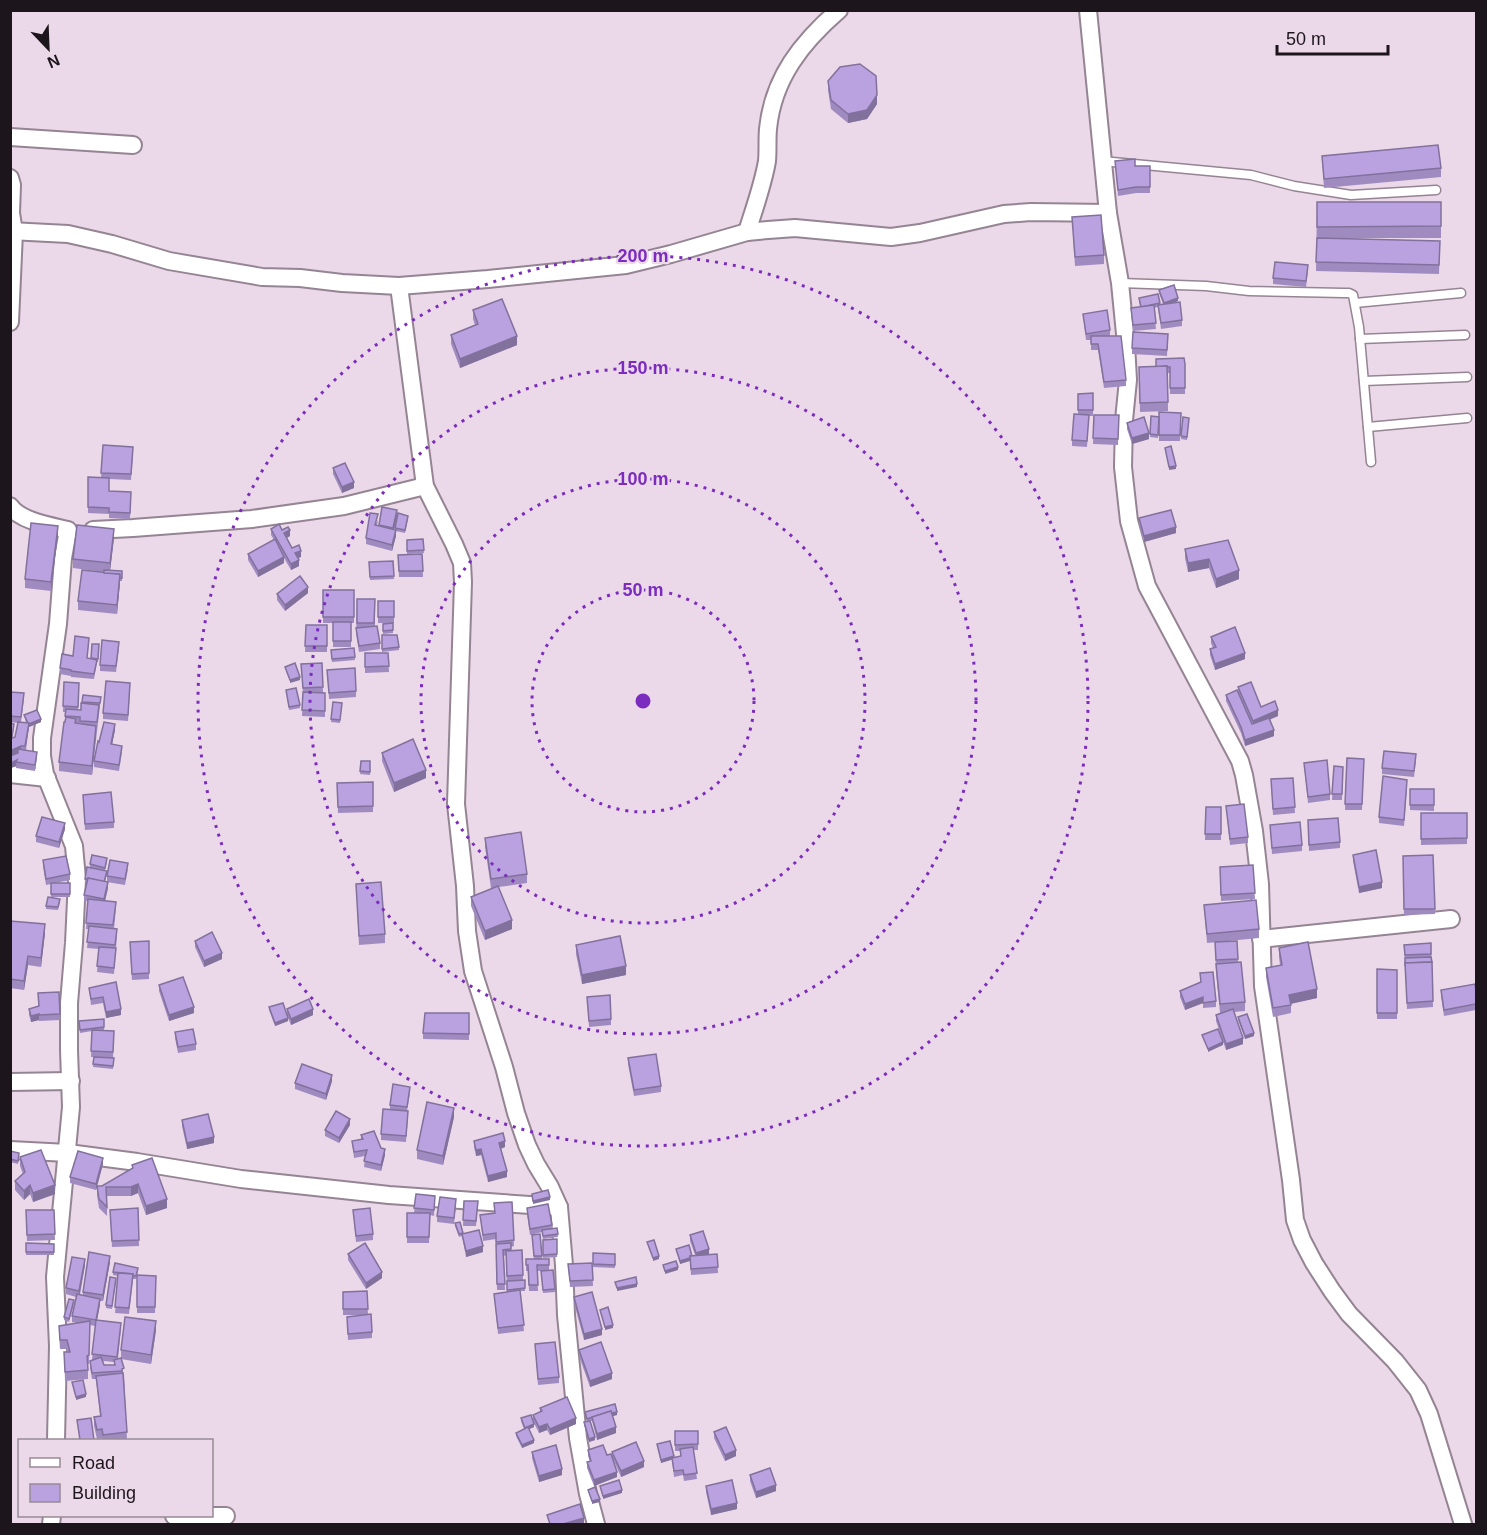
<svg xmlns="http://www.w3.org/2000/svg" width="1487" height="1535" font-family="Arial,sans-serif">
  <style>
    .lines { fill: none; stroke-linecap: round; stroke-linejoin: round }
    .lane-casing { stroke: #958493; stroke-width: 11 }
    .street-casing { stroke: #958493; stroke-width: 20 }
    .lane { stroke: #fff; stroke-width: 8 }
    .street { stroke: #fff; stroke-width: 16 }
    .wall { fill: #a08bc1; fill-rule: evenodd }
    .shaded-wall { fill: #82719d }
    .building { fill: #baa2e0; stroke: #82719d; stroke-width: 1.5 }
    .ring { fill: none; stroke: #7b2cbf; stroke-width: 3; stroke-dasharray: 3 6 }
    .centre { fill: #7b2cbf; stroke: #ebd8e8; stroke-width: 3 }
    .ring-label { font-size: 18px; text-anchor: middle; font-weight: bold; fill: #7b2cbf; stroke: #ebd8e8; stroke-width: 4.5; stroke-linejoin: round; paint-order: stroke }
  </style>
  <rect width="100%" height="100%" fill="#ebd8e8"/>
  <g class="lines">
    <defs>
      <g id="lane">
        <polyline points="1102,161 1251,175 1294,186 1351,195 1436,190"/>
        <polyline points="1120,283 1206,286 1249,291 1344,293 1349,293 1353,295 1359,327 1371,462"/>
        <polyline points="1355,303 1461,293"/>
        <polyline points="1360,339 1465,335"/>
        <polyline points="1364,381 1467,377"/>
        <polyline points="1368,427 1467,418"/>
      </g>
      <g id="street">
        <polyline points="1088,10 1108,213 1120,283 1126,344 1128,380 1124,420 1123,467 1129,521 1147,586 1240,761 1244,775 1254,831 1260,884 1263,986 1291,1180 1295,1220 1302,1240 1314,1263 1332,1291 1349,1314 1395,1361 1418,1390 1429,1414 1463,1524"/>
        <polyline points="10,137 133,145"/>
        <polyline points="10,178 12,185 11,213 14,232 10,322"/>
        <polyline points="10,231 68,234 112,244 169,261 262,277 300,278 342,283 399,286 488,279 626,265 671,254 747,232 768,230 795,228 891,237 920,233 1004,214 1031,212 1108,213"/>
        <path d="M747 232C754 209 763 185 767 161 768 151 767 140 768 129 773 78 802 42 839 10"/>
        <polyline points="399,286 425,486 454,544 462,563 463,582 456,804 465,886 467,931 473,971 504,1067 516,1113 527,1145 536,1164 550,1187 559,1207 564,1265 566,1315 578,1438 588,1494 596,1524"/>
        <path d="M10 506C20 521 51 526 68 530L63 558 58 624 42 738V756L45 774 74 846 77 879 74 943 69 1003V1050L71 1107 55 1277 58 1346 56 1440"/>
        <polyline points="93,530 133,528 252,519 344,506 425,486"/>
        <polyline points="10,774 47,778"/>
        <polyline points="1261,939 1451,919"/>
        <polyline points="10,1082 71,1081"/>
        <polyline points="10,1150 68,1153 137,1162 241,1179 389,1195 559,1207"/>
        <polyline points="174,1516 226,1516"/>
        <polyline points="51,1524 52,1516"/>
      </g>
    </defs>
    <use href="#lane" class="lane-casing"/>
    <use href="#street" class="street-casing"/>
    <use href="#lane" class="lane"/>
    <use href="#street" class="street"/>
  </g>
  <g class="wall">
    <polygon points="828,81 877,104 867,119 848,123 831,109 828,90"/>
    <polygon points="1322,156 1441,168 1441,177 1324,188"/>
    <polygon points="1115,161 1135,166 1150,166 1150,193 1136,193 1118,196"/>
    <polygon points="1317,202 1441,202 1441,238 1335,238 1440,241 1439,274 1316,271"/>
    <polygon points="1072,217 1104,255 1104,264 1075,266"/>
    <polygon points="1308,271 1306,287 1273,284 1273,278"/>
    <polygon points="1159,290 1178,301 1172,303 1182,320 1182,326 1161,329 1158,307 1154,308 1156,329 1133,331 1131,308 1140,307 1139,298 1158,294 1160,305 1163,304 1159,293"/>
    <polygon points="473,310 517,345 460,368 451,344 451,335 475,325 473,319"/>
    <polygon points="1083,314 1110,330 1110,336 1126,380 1126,386 1104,388 1098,350 1091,350 1091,340 1086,340"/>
    <polygon points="1168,334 1167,356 1132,354 1132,348"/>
    <polygon points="1185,364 1185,394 1170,394 1170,373 1168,373 1168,411 1140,412 1139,367"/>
    <polygon points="1093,393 1093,416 1089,416 1087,447 1072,446 1072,440 1078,414 1078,394"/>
    <polygon points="1159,412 1181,413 1180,441 1159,441"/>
    <polygon points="1094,415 1119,415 1118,445 1093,444"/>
    <polygon points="1151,416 1159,417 1158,438 1150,437"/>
    <polygon points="1189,418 1187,440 1181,439 1181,436"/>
    <polygon points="1127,423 1149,439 1132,444 1127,429"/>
    <polygon points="103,445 133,453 131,480 109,479 109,491 131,492 130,519 109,518 109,514 88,513 88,477 101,478"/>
    <polygon points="333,468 354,488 342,493 333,474"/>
    <polygon points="382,507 397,516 394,530 395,530 395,528 408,519 405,533 396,531 396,536 392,551 366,544 366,538 378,520 377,526 379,526"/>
    <polygon points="1139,518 1176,533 1144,542 1139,524"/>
    <polygon points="271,529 282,530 290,536 287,538 292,548 301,557 298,558 299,566 291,570 284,558 284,563 258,577 248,560 248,554 274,540 271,535"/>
    <polygon points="58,535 51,591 25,588 25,579"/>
    <polygon points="114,538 110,570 122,571 122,581 120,581 117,614 78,610 78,601 104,572 73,568 73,559"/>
    <polygon points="423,539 424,553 407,554 407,540"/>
    <polygon points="1228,540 1239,579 1216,588 1209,568 1188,572 1185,558 1185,549"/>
    <polygon points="422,554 423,577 399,577 398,555"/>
    <polygon points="393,561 394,579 370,580 369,562"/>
    <polygon points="323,590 354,590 354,623 351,623 351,647 333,647 333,623 323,623"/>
    <polygon points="308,593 285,611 277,600 277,594"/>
    <polygon points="357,599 375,599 375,626 380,643 380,649 359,652 356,634"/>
    <polygon points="378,601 394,601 394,623 393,623 393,633 383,634 383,624 392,623 378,623"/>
    <polygon points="306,625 327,625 327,652 305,652"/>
    <polygon points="382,635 399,647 399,650 382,652"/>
    <polygon points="1211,637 1245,659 1215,670 1210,655 1210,649 1213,648 1211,643"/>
    <polygon points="89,644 87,658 91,659 99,644 98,662 97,662 94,679 71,677 71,676 60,674 60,668 73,656"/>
    <polygon points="119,648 116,672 100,671 100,665"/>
    <polygon points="354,648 355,660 332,662 331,650"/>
    <polygon points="365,653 388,653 389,672 365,673"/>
    <polygon points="322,663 323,693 325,693 325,717 302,716 303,692 301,664"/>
    <polygon points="327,670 356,691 356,697 329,699"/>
    <polygon points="64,682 79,683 78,710 81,710 83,695 101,697 92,775 59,771 59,762 66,712 63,712"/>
    <polygon points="1238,687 1261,707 1278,716 1270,719 1274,736 1245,746 1241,733 1226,701 1226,695 1238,692"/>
    <polygon points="130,689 128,721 103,719 103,713"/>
    <polygon points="286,690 300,705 300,708 289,710"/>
    <polygon points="10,692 24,699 21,722 26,723 24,715 41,722 29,727 26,750 37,758 35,771 16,768 16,766 11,768 10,768 10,723 14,727 12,738 15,737 18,723 10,722"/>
    <polygon points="333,702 342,703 340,723 331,722"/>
    <polygon points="115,730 112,744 122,752 119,771 94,767 94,761 99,742"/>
    <polygon points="382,753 426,778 394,792 382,761"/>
    <polygon points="1347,758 1364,759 1362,810 1345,810"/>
    <polygon points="1416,760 1414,777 1382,774 1382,768"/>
    <polygon points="361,761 370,761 370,775 360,774"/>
    <polygon points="1304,763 1330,794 1330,800 1308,803"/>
    <polygon points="1334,766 1343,767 1342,800 1332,800"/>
    <polygon points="1293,778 1295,813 1273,815 1271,779"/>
    <polygon points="373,782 373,812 338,813 337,783"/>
    <polygon points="1407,786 1404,826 1379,823 1379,817"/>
    <polygon points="1410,789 1434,789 1434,811 1410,810"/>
    <polygon points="83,795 114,822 114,828 85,830"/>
    <polygon points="1226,806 1248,837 1248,843 1230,845"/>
    <polygon points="1206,807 1221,807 1221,840 1205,840"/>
    <polygon points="1421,813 1467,813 1467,844 1421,845"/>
    <polygon points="1270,825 1302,845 1302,851 1272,854"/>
    <polygon points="1308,826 1340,842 1340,848 1309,851"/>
    <polygon points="65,829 59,848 36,842 36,836"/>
    <polygon points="485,838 527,874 527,883 499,887 512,929 485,940 471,906 471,897 494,888 491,888 485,847"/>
    <polygon points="1353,855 1382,888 1359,893 1353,861"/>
    <polygon points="1433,855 1435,914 1404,915 1403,856"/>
    <polygon points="43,860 70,874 70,880 55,883 70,883 70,897 51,897 51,884 46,885 43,866"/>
    <polygon points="107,861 105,870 107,874 105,882 108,888 105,901 116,908 114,929 117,935 114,974 97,972 99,949 87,948 89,929 86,929 88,901 84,901 84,895 87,882 85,882 85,879 90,867 90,864"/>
    <polygon points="1253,865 1255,899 1221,901 1220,867"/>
    <polygon points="128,869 125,885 107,882 107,876"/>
    <polygon points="356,884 385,934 385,943 359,945"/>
    <polygon points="60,902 58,910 46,909 46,906"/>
    <polygon points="1204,905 1259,929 1259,938 1207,943"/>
    <polygon points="10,921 45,933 41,967 28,965 24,990 10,988"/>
    <polygon points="149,941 149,979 132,980 130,948"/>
    <polygon points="195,941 222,959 204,967 195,947"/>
    <polygon points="1237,941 1238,962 1245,1002 1245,1011 1234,1012 1243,1044 1226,1050 1216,1021 1216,1015 1220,1013 1216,973 1215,942"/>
    <polygon points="1431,943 1433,1007 1407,1009 1404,945"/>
    <polygon points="576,945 626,975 582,984 576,954"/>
    <polygon points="1279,948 1317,998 1291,1004 1291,1013 1273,1017 1266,977 1266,968 1280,965 1279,957"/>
    <polygon points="1377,969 1397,970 1397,1019 1377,1019"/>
    <polygon points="1200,973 1216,1001 1216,1007 1203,1008 1203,1003 1185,1010 1180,997 1180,991 1201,982"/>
    <polygon points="116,982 121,1015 106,1018 103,1003 91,1005 89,988"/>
    <polygon points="159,985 194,1013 169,1021 159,991"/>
    <polygon points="1441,990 1476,991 1476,1010 1444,1016 1441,996"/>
    <polygon points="59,992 60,1020 39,1021 39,1020 31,1022 29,1015 29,1009 38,1006"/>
    <polygon points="587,997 611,1019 611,1025 589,1027"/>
    <polygon points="269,1007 287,1014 287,1009 313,1015 291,1025 288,1018 288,1021 275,1026 269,1010"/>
    <polygon points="469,1013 469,1040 423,1039 423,1033"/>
    <polygon points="1238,1017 1254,1036 1245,1039 1238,1020"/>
    <polygon points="104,1019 104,1030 114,1031 113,1058 91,1057 92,1031 80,1033 79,1021"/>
    <polygon points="175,1032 196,1044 196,1050 178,1053 175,1038"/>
    <polygon points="94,1057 114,1058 113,1069 93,1067"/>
    <polygon points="628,1058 661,1086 661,1092 634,1096 628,1064"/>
    <polygon points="332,1081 326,1100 295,1089 295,1083"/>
    <polygon points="410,1093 407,1111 408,1117 406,1142 381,1140 381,1134 390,1109 390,1105"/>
    <polygon points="454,1117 443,1165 417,1159 417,1150"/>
    <polygon points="182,1120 214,1143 187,1149 182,1126"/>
    <polygon points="350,1125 339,1143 325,1136 325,1130"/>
    <polygon points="361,1135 381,1148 385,1155 381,1171 364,1167 365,1156 354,1158 352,1141 361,1140"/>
    <polygon points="474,1141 505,1147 501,1149 507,1177 488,1182 481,1155 476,1156 474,1147"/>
    <polygon points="10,1151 19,1156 18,1164 10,1162"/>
    <polygon points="20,1157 55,1194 33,1202 30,1194 24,1200 15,1190 15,1181 23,1174 20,1166"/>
    <polygon points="103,1164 96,1190 70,1183 70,1177"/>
    <polygon points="132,1165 167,1208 146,1215 138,1193 131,1196 107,1196 107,1216 99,1208 97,1195 97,1186 102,1186 132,1169"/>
    <polygon points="416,1194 435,1196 434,1216 430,1215 429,1243 407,1243 407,1213 414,1213"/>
    <polygon points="464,1201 478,1201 476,1226 463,1226"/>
    <polygon points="512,1202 514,1246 511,1247 511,1251 522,1250 523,1280 525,1280 525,1291 520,1291 524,1331 498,1334 494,1294 507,1292 506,1255 504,1256 505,1290 497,1290 496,1239 483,1241 480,1215 494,1213"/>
    <polygon points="456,1205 454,1224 437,1222 437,1216"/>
    <polygon points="138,1208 139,1246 112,1247 110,1210"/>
    <polygon points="527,1208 552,1225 552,1229 557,1228 558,1237 543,1239 542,1232 530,1235 527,1214"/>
    <polygon points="26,1210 54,1210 55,1240 27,1241"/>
    <polygon points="353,1210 373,1234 373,1240 356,1242"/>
    <polygon points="455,1223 463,1233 483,1252 466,1257 462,1236 459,1237 455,1226"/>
    <polygon points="540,1234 542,1259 537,1259 549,1259 549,1270 553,1270 555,1292 543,1293 541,1271 537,1271 538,1291 529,1291 528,1271 526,1271 526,1259 534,1259 532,1235"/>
    <polygon points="690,1235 709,1255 717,1254 718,1273 691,1275 690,1261 680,1264 676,1249 692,1256 695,1255 690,1241"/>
    <polygon points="557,1239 557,1257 543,1258 543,1240"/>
    <polygon points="26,1243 54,1244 54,1255 26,1255"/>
    <polygon points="593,1253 615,1254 615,1268 593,1267"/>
    <polygon points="348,1254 382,1278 366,1289 348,1260"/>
    <path d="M110 1262 103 1301H100L97 1320 121 1329 118 1359 124 1374 127 1440H103L102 1438 97 1439 94 1426V1417L100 1416 96 1379H92L90 1367V1361L92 1360 95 1326 90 1325 89 1364H88V1379L65 1381 64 1352H68L67 1349H60L59 1335V1326L78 1323 72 1322V1316L76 1297 66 1294V1288L85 1265 80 1295H83V1292ZM103 1361 114 1362V1365H104Z"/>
    <polygon points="592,1263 593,1286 570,1287 568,1264"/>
    <polygon points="138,1271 136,1279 133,1279 129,1314 115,1313 118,1276 113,1275 113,1272"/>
    <polygon points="137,1275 156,1276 155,1313 137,1313"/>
    <polygon points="116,1281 112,1309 106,1308 106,1305"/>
    <polygon points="367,1291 368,1315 372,1332 372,1338 348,1340 347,1317 367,1315 343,1315 343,1292"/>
    <polygon points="574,1297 602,1335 584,1340 574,1303"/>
    <polygon points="74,1304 69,1322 64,1320 64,1317"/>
    <polygon points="156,1330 151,1364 121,1359 121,1350"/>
    <polygon points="535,1344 559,1377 559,1383 538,1385"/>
    <polygon points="579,1350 612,1379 590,1387 579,1356"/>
    <polygon points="540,1408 576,1424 550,1435 547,1430 539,1433 533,1421 533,1415 540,1412"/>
    <polygon points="585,1412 617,1415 612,1416 616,1433 597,1440 592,1421 590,1421 595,1440 589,1442 584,1425 584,1422 587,1422"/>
    <polygon points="521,1418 534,1427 529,1429 534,1443 522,1448 516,1436 516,1433 524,1429 521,1421"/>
    <polygon points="675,1431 698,1431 698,1450 693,1450 697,1479 684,1481 683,1475 674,1477 672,1459 661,1463 657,1444 674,1457 681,1456 680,1451 675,1451"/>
    <polygon points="714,1432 736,1456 725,1461 714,1438"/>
    <polygon points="588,1450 612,1457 612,1452 644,1467 621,1477 613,1459 617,1477 594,1486 587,1468 587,1462 590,1462 588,1456"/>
    <polygon points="532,1452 562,1475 539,1482 532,1458"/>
    <polygon points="750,1475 776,1491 756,1498 750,1481"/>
    <polygon points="706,1486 737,1509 711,1515 706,1492"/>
  </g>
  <g class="shaded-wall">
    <polygon points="877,95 877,104 867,119 848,123 848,114"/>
    <polygon points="1178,298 1178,301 1164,306 1164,303"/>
    <polygon points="517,336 517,345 460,368 460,359"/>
    <polygon points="1149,433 1149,439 1132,444 1132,438"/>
    <polygon points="1176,466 1176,469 1169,470 1169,467"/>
    <polygon points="354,482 354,488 342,493 342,487"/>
    <polygon points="397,510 397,516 393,534 393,528"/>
    <polygon points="58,526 58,535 51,591 51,582"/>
    <polygon points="1176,527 1176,533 1144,542 1144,536"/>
    <polygon points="114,529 114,538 110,572 110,563"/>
    <polygon points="290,530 290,536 284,539 284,533"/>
    <polygon points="396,530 396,536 392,551 392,545"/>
    <polygon points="301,551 301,557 295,559 295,553"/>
    <polygon points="284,557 284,563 258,577 258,571"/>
    <polygon points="1209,559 1209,568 1188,572 1188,563"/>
    <polygon points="299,560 299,566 291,570 291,564"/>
    <polygon points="1239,570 1239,579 1216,588 1216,579"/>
    <polygon points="120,574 120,583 117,614 117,605"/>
    <polygon points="308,587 308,593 285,611 285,605"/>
    <polygon points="1245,653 1245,659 1215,670 1215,664"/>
    <polygon points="300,677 300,680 290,683 290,680"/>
    <polygon points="1278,710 1278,716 1253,727 1253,721"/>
    <polygon points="41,719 41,722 29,727 25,752 28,724"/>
    <polygon points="115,724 115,730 111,750 111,744"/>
    <polygon points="96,726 96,735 92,775 92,766"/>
    <polygon points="1274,730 1274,736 1245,746 1245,740"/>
    <polygon points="21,746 21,752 10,757 10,751"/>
    <polygon points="17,760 16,766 11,768 11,763"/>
    <polygon points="426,770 426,778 394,792 394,783"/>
    <polygon points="65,823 65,829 59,848 59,842"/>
    <polygon points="108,882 108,888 104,905 104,899"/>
    <polygon points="1382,882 1382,888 1359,893 1359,887"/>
    <polygon points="512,920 512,929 485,940 485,931"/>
    <polygon points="45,924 45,933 41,967 41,958"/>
    <polygon points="222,953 222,959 204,967 204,961"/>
    <polygon points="28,956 28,965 24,990 24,981"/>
    <polygon points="626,966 626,975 582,984 582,975"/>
    <polygon points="1317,989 1317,998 1289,1004 1289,995"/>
    <polygon points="1203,997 1203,1003 1185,1010 1185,1004"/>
    <polygon points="194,1007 194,1013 169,1021 169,1015"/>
    <polygon points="121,1009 121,1015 106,1018 106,1012"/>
    <polygon points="313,1009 313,1015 291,1025 291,1019"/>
    <polygon points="39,1014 39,1020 31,1022 31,1016"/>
    <polygon points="288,1018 288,1021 275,1026 275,1023"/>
    <polygon points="1254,1033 1254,1036 1245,1039 1245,1036"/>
    <polygon points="1243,1038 1243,1044 1226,1050 1226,1044"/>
    <polygon points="1223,1042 1223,1045 1208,1052 1208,1049"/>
    <polygon points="332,1075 332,1081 326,1100 326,1094"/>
    <polygon points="454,1108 454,1117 443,1165 443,1156"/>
    <polygon points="350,1119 350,1125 339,1143 339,1138"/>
    <polygon points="214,1137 214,1143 187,1149 187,1143"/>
    <polygon points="505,1141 505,1147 499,1149 499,1143"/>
    <polygon points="385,1149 385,1155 381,1171 381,1165"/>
    <polygon points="481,1149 481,1155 476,1156 476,1150"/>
    <polygon points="103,1158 103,1164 96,1190 96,1184"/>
    <polygon points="507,1171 507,1177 488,1182 488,1176"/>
    <polygon points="138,1184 138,1193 131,1196 131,1187"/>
    <polygon points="30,1185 30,1194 24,1200 24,1191"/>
    <polygon points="55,1185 55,1194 33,1202 33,1193"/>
    <polygon points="550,1197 550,1200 533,1204 533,1201"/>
    <polygon points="167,1199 167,1208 146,1215 146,1206"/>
    <polygon points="483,1246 483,1252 466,1257 466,1251"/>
    <polygon points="709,1249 709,1255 696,1259 696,1253"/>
    <polygon points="110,1256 110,1262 103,1301 103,1295"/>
    <polygon points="659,1256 659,1259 653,1261 653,1258"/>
    <polygon points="692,1257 692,1260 680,1264 680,1261"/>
    <polygon points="85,1259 85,1265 79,1297 79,1291"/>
    <polygon points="678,1267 678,1270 665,1274 665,1271"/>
    <polygon points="382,1272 382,1278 366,1289 366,1283"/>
    <polygon points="637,1284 637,1287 617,1291 617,1288"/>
    <polygon points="100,1299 100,1305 96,1326 96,1320"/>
    <polygon points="156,1321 156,1330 151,1364 151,1355"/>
    <polygon points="613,1325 613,1328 605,1330 605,1327"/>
    <polygon points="602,1329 602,1335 584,1340 584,1334"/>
    <polygon points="612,1373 612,1379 590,1387 590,1381"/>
    <polygon points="86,1394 86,1397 76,1400 76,1397"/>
    <polygon points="617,1412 617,1415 593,1421 592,1418"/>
    <polygon points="576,1418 576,1424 550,1435 550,1429"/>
    <polygon points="534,1424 534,1427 525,1431 525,1428"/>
    <polygon points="547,1424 547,1430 539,1433 539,1427"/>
    <polygon points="616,1427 616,1433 597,1440 597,1434"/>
    <polygon points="595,1437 595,1440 589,1442 589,1439"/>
    <polygon points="534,1440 534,1443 522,1448 522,1445"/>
    <polygon points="736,1450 736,1456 725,1461 725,1455"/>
    <polygon points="674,1456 674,1459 661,1463 661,1460"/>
    <polygon points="644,1461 644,1467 621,1477 621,1471"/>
    <polygon points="562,1469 562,1475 539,1482 539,1476"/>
    <polygon points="617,1472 617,1477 594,1486 594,1480"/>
    <polygon points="776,1485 776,1491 756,1498 756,1492"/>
    <polygon points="622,1490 622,1493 603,1499 603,1496"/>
    <polygon points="600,1499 600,1502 592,1504 592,1501"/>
    <polygon points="737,1503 737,1509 711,1515 711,1509"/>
    <polygon points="584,1518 584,1524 563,1524"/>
  </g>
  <g class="building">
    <polygon points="860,64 876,76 877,95 867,110 848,114 831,100 828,81 840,67"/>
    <polygon points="1438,145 1441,168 1324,179 1322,156"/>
    <polygon points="1135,159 1135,166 1150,166 1150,187 1136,187 1118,190 1115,161"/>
    <polygon points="1317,202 1441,202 1441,226 1317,227"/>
    <polygon points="1101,215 1104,255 1075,257 1072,217"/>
    <polygon points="1317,238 1440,241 1439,265 1316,262"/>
    <polygon points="1275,262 1308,265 1306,281 1273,278"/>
    <polygon points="1174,285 1178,298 1164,303 1159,290"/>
    <polygon points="1158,294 1160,303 1141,307 1139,298"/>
    <polygon points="502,299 517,336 460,359 451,335 478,324 473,310"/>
    <polygon points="1180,302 1182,320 1161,323 1158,305"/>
    <polygon points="1154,305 1156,323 1133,325 1131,308"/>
    <polygon points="1107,310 1110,330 1086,334 1083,314"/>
    <polygon points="1133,332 1168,334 1167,350 1132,348"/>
    <polygon points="1091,336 1121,336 1126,380 1104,382 1098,344 1091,344"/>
    <polygon points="1184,358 1185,364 1185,388 1170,388 1170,367 1167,367 1167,366 1156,367 1156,359"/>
    <polygon points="1167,366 1168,402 1140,403 1139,367"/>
    <polygon points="1093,393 1093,410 1078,410 1078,394"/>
    <polygon points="1159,412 1181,413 1180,435 1159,435"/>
    <polygon points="1074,414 1089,415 1087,441 1072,440"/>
    <polygon points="1094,415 1119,415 1118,439 1093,438"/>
    <polygon points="1151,416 1159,417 1158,435 1150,434"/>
    <polygon points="1144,417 1149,433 1132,438 1127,423"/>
    <polygon points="1183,417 1189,418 1187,437 1181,436"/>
    <polygon points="103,445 133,447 131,474 101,473"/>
    <polygon points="1171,446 1176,466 1169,467 1165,448"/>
    <polygon points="345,463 354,482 342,487 333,468"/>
    <polygon points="88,477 109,478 109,491 131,492 130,513 109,512 109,508 88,507"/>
    <polygon points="382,507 397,510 393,528 379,525"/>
    <polygon points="1171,510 1176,527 1144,536 1139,518"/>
    <polygon points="370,513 378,514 375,525 396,530 392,545 366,538"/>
    <polygon points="398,513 408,516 405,530 395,528"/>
    <polygon points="31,523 58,526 51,582 25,579"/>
    <polygon points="279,524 282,530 288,527 290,530 284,533 292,548 299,545 301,551 295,553 299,560 291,564 271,529"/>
    <polygon points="77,525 114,529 110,563 73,559"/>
    <polygon points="275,539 284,557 258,571 248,554"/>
    <polygon points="423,539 424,550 407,551 407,540"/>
    <polygon points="1228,540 1239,570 1216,579 1209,559 1188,563 1185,549"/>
    <polygon points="422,554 423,571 399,571 398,555"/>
    <polygon points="393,561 394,576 370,577 369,562"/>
    <polygon points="82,570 120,574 117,605 78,601"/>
    <polygon points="104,570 122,571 122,578 120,578 120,574 104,573"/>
    <polygon points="300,576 308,587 285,605 277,594"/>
    <rect x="323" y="590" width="31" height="27"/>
    <polygon points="357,599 375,599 374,623 357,623"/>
    <rect x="378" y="601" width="16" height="16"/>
    <rect x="333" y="622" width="18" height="19"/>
    <polygon points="393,623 393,630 383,631 383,624"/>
    <polygon points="306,625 327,625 327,646 305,646"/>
    <polygon points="377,626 380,643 359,646 356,628"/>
    <polygon points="1235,627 1245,653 1215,664 1210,649 1216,647 1211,637"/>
    <polygon points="382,635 397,635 399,647 382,649"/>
    <polygon points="75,636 89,638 87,658 97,660 94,674 71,671 71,670 60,668 62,654 73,656"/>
    <polygon points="102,640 119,642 116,666 100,665"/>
    <polygon points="92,644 99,644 98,659 91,658"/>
    <polygon points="354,648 355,657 332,659 331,650"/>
    <polygon points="365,653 388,653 389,666 365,667"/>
    <polygon points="295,663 300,677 290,680 285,667"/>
    <polygon points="322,663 323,687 303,688 301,664"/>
    <polygon points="355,668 356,691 329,693 327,670"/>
    <polygon points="106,681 130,683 128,715 103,713"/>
    <polygon points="64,682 79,683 78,707 63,706"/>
    <polygon points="1251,682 1261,707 1275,701 1278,710 1253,721 1238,687"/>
    <polygon points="296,688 300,705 289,707 286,690"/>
    <polygon points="1237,690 1252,724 1269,718 1274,730 1245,740 1241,727 1226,695"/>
    <polygon points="10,692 24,693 21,717 10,716"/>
    <polygon points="303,692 325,693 325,711 302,710"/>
    <polygon points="83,695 101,697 100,703 82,702"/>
    <polygon points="333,702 342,703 340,720 331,719"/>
    <polygon points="81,703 99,705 97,722 80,721 80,717 65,716 66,709 81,710"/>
    <polygon points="37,710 41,719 29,724 28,723 24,715"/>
    <polygon points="66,717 76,719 75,723 96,726 92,766 59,762 64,722 65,722"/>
    <polygon points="18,722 29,723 25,746 21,746 10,751 10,739 15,737"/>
    <polygon points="104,722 115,724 111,744 122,746 119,765 94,761 98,741 99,742"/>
    <polygon points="10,723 14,724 12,737 10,736"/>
    <polygon points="413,739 426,770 394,783 382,753"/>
    <polygon points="18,749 37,752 35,765 16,762 17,760 11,763 10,756 18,753"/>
    <polygon points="1384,751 1416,754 1414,771 1382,768"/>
    <polygon points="1347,758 1364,759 1362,804 1345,804"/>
    <polygon points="1327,760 1330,794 1308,797 1304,763"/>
    <polygon points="361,761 370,761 370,772 360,771"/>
    <polygon points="1334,766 1343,767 1342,794 1332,794"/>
    <polygon points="1383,776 1407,780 1404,820 1379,817"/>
    <polygon points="1293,778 1295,807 1273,809 1271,779"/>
    <polygon points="373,782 373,806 338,807 337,783"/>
    <rect x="1410" y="789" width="24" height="16"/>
    <polygon points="111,792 114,822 85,824 83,795"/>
    <polygon points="1244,804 1248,837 1230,839 1226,806"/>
    <polygon points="1206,807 1221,807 1221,834 1205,834"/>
    <polygon points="1421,813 1467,813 1467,838 1421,839"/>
    <polygon points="42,817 65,823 59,842 36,836"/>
    <polygon points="1338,818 1340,842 1309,845 1308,820"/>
    <polygon points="1300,822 1302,845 1272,848 1270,825"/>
    <polygon points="521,832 527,874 491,879 485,838"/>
    <polygon points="1376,850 1382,882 1359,887 1353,855"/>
    <polygon points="92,855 107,858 105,868 90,864"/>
    <polygon points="1433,855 1435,909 1404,909 1403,856"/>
    <polygon points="66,856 70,874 46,879 43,860"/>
    <polygon points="110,860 128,863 125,879 107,876"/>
    <polygon points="1253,865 1255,893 1221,895 1220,867"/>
    <polygon points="87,867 107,871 104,882 88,878 87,879 85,879"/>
    <polygon points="88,878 108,882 104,899 84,895"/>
    <polygon points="381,882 385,934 359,936 356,884"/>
    <rect x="51" y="883" width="19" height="11"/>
    <polygon points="498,886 512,920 485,931 471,897"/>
    <polygon points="48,897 60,899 58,907 46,906"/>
    <polygon points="88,899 116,902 113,925 86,923"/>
    <polygon points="1256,900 1259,929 1207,934 1204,905"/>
    <polygon points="10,921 45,924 41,958 28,956 24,981 10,979"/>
    <polygon points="89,926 117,929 115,945 87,942"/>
    <polygon points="212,932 222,953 204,961 195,941"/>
    <polygon points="620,936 626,966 582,975 576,945"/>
    <polygon points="149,941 149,973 132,974 130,942"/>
    <polygon points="1237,941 1238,959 1216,960 1215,942"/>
    <polygon points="1308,942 1317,989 1289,995 1291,1005 1273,1008 1266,968 1282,965 1279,948"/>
    <polygon points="1431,943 1431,954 1405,955 1404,945"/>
    <polygon points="99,947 116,948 114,968 97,966"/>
    <polygon points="1431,957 1432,962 1405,963 1405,966 1405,958"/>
    <polygon points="1241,962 1245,1002 1220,1004 1216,964"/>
    <polygon points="1432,962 1433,1001 1407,1003 1405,963"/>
    <polygon points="1377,969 1397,970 1397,1013 1377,1013"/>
    <polygon points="1213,972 1216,1001 1203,1003 1203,997 1185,1004 1180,991 1201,982 1200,973"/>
    <polygon points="183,977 194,1007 169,1015 159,985"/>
    <polygon points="116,982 121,1009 106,1012 103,997 91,999 89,988"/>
    <polygon points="1475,984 1476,991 1476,1004 1444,1010 1441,990"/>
    <polygon points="59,992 60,1014 39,1015 39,1014 31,1016 29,1009 39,1006 38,993"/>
    <polygon points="610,995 611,1019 589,1021 587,997"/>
    <polygon points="309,999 313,1009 291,1019 287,1009"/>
    <polygon points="283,1003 288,1018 275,1023 269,1007"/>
    <polygon points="1233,1009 1243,1038 1226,1044 1216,1015"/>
    <polygon points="425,1013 469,1013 469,1034 423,1033"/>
    <polygon points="1247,1014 1254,1033 1245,1036 1238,1017"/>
    <polygon points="104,1019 104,1027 80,1030 79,1021"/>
    <polygon points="193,1029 196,1044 178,1047 175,1032"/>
    <polygon points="1218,1029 1223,1042 1208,1049 1202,1035"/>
    <polygon points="92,1030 114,1031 113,1052 91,1051"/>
    <polygon points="656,1054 661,1086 634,1090 628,1058"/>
    <polygon points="94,1057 114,1058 113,1066 93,1064"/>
    <polygon points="302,1064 332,1075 326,1094 295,1083"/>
    <polygon points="393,1084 410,1087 407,1107 390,1105"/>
    <polygon points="427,1102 454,1108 443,1156 417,1150"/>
    <polygon points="383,1109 408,1111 406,1136 381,1134"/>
    <polygon points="336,1111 350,1119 339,1138 325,1130"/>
    <polygon points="208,1114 214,1137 187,1143 182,1120"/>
    <polygon points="374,1131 381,1148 385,1149 381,1165 364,1161 367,1150 354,1152 352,1141 363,1139 361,1135"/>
    <polygon points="503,1133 505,1141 499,1143 507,1171 488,1176 481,1149 476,1150 474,1141"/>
    <polygon points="41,1150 55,1185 33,1193 30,1185 24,1191 15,1181 25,1172 20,1157"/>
    <polygon points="10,1151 19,1153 18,1161 10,1159"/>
    <polygon points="78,1151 103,1158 96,1184 70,1177"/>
    <polygon points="152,1158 167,1199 146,1206 138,1184 131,1187 106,1187 107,1207 99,1199 97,1186 102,1186 133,1168 132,1165"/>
    <polygon points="548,1190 550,1197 533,1201 532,1194"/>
    <polygon points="416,1194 435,1196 434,1210 414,1208"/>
    <polygon points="440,1197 456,1199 454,1218 437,1216"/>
    <polygon points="464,1201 478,1201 476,1221 463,1220"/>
    <polygon points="512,1202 514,1240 496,1242 496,1233 483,1235 480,1215 495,1213 494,1203"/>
    <polygon points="548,1204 552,1225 530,1229 527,1208"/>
    <polygon points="138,1208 139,1240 112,1241 110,1210"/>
    <polygon points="370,1208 373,1234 356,1236 353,1210"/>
    <polygon points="26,1210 54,1210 55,1234 27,1235"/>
    <polygon points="407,1213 430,1213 429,1237 407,1237"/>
    <polygon points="460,1222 463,1233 459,1234 455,1223"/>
    <polygon points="557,1228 558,1234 543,1236 542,1230"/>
    <polygon points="479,1230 483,1246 466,1251 462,1234"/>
    <polygon points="703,1231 709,1249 696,1253 690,1235"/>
    <polygon points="540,1234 542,1256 534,1256 532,1235"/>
    <polygon points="557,1239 557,1254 543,1255 543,1240"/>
    <polygon points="654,1240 659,1256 653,1258 647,1242"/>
    <polygon points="26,1243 54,1244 54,1252 26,1252"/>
    <polygon points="365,1243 382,1272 366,1283 348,1254"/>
    <polygon points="511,1243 511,1249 503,1250 505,1284 497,1284 496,1244"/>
    <polygon points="689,1245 692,1256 690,1256 690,1258 680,1261 676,1249"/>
    <polygon points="522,1250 523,1275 507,1276 506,1251"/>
    <polygon points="89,1252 110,1256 103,1295 83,1292"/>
    <polygon points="593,1253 615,1254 615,1265 593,1264"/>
    <polygon points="717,1254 718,1267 691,1269 690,1256"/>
    <polygon points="72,1257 85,1259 79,1291 66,1288"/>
    <polygon points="526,1259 549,1259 549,1265 537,1265 538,1285 529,1285 528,1265 526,1265"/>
    <polygon points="676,1261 678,1267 665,1271 663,1265"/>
    <polygon points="115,1263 138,1268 136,1276 133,1276 133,1274 113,1272"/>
    <polygon points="592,1263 593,1280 570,1281 568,1264"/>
    <polygon points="553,1270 555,1289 543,1290 541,1271"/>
    <polygon points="118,1273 133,1274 129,1308 115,1307"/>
    <polygon points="137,1275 156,1276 155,1307 137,1307"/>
    <polygon points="110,1277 116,1278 112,1306 106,1305"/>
    <polygon points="636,1277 637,1284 617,1288 615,1282"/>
    <polygon points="525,1280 525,1288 507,1290 507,1281"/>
    <polygon points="520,1290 524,1325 498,1328 494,1294"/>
    <polygon points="367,1291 368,1309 343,1309 343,1292"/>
    <polygon points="592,1292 602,1329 584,1334 574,1297"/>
    <polygon points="77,1294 100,1299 96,1320 72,1316"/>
    <polygon points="69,1299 74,1300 69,1319 64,1317"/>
    <polygon points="608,1307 613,1325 605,1327 600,1310"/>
    <polygon points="371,1314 372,1332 348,1334 347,1317"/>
    <polygon points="125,1317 156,1321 151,1355 121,1350"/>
    <polygon points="96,1320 121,1323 117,1357 92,1354"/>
    <polygon points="90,1321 89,1355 87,1356 88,1370 65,1372 64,1352 70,1352 67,1340 60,1340 59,1326"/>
    <polygon points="555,1342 559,1377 538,1379 535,1344"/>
    <polygon points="601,1342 612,1373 590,1381 579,1350"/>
    <polygon points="101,1357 104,1365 115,1365 114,1360 121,1358 124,1368 122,1369 122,1371 92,1373 90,1361"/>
    <polygon points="123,1373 127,1432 103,1435 102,1429 97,1430 94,1417 101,1416 96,1376"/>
    <polygon points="83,1380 86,1394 76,1397 72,1382"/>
    <polygon points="567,1397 576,1418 550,1429 547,1424 539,1427 533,1415 542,1411 540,1408"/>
    <polygon points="615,1404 617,1412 611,1413 611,1411 587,1419 585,1412"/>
    <polygon points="611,1411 616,1427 597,1434 592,1417"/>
    <polygon points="531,1415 534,1424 525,1428 521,1418"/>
    <polygon points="91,1418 94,1440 80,1440 77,1420"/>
    <polygon points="590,1421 595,1437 589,1439 584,1422"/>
    <polygon points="528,1427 534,1440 522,1445 516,1433"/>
    <polygon points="726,1427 736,1450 725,1455 714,1432"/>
    <polygon points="675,1431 698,1431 698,1444 675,1445"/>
    <polygon points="670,1441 674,1456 661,1460 657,1444"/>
    <polygon points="636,1442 644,1461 621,1471 612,1452"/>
    <polygon points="556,1445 562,1469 539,1476 532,1452"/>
    <polygon points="603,1445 607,1455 611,1454 617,1472 594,1480 587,1462 591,1461 588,1450"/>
    <polygon points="693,1447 697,1473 684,1475 683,1470 674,1471 672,1458 681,1456 680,1449"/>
    <polygon points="770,1468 776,1485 756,1492 750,1475"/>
    <polygon points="619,1480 622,1490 603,1496 600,1486"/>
    <polygon points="732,1480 737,1503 711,1509 706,1486"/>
    <polygon points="595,1487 600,1499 592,1501 588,1490"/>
    <polygon points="580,1504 584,1518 563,1524 550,1524 547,1515"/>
  </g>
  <g class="ring">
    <circle cx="643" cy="701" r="111"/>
    <circle cx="643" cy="701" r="222"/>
    <circle cx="643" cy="701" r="333"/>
    <circle cx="643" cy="701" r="445"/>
  </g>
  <circle cx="643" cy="701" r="9" class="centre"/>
  <g class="ring-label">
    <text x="643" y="262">200 m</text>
    <text x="643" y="374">150 m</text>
    <text x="643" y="485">100 m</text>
    <text x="643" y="596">50 m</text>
  </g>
  <rect width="1487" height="1535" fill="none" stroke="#1c151b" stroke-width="24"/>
  <rect x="18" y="1439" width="195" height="78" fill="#ebd8e8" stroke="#988a96" stroke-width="1.5"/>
  <rect x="30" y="1458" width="30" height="9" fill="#ffffff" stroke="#988a96" stroke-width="1.5"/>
  <text x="72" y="1469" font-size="18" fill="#1c151b">Road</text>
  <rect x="30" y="1484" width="30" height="18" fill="#baa2e0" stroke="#988a96" stroke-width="1.5"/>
  <text x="72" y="1499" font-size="18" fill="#1c151b">Building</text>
  <g transform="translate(48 48) rotate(157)" stroke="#ebd8e8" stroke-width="4.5" paint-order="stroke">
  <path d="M0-4.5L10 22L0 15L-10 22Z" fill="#1c151b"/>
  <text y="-9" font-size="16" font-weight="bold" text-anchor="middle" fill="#1c151b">N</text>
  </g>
  <path d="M1277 45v9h111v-9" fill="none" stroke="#1c151b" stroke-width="3"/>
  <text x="1286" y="45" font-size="18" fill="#1c151b" stroke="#ebd8e8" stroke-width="4.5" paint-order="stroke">50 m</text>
</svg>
